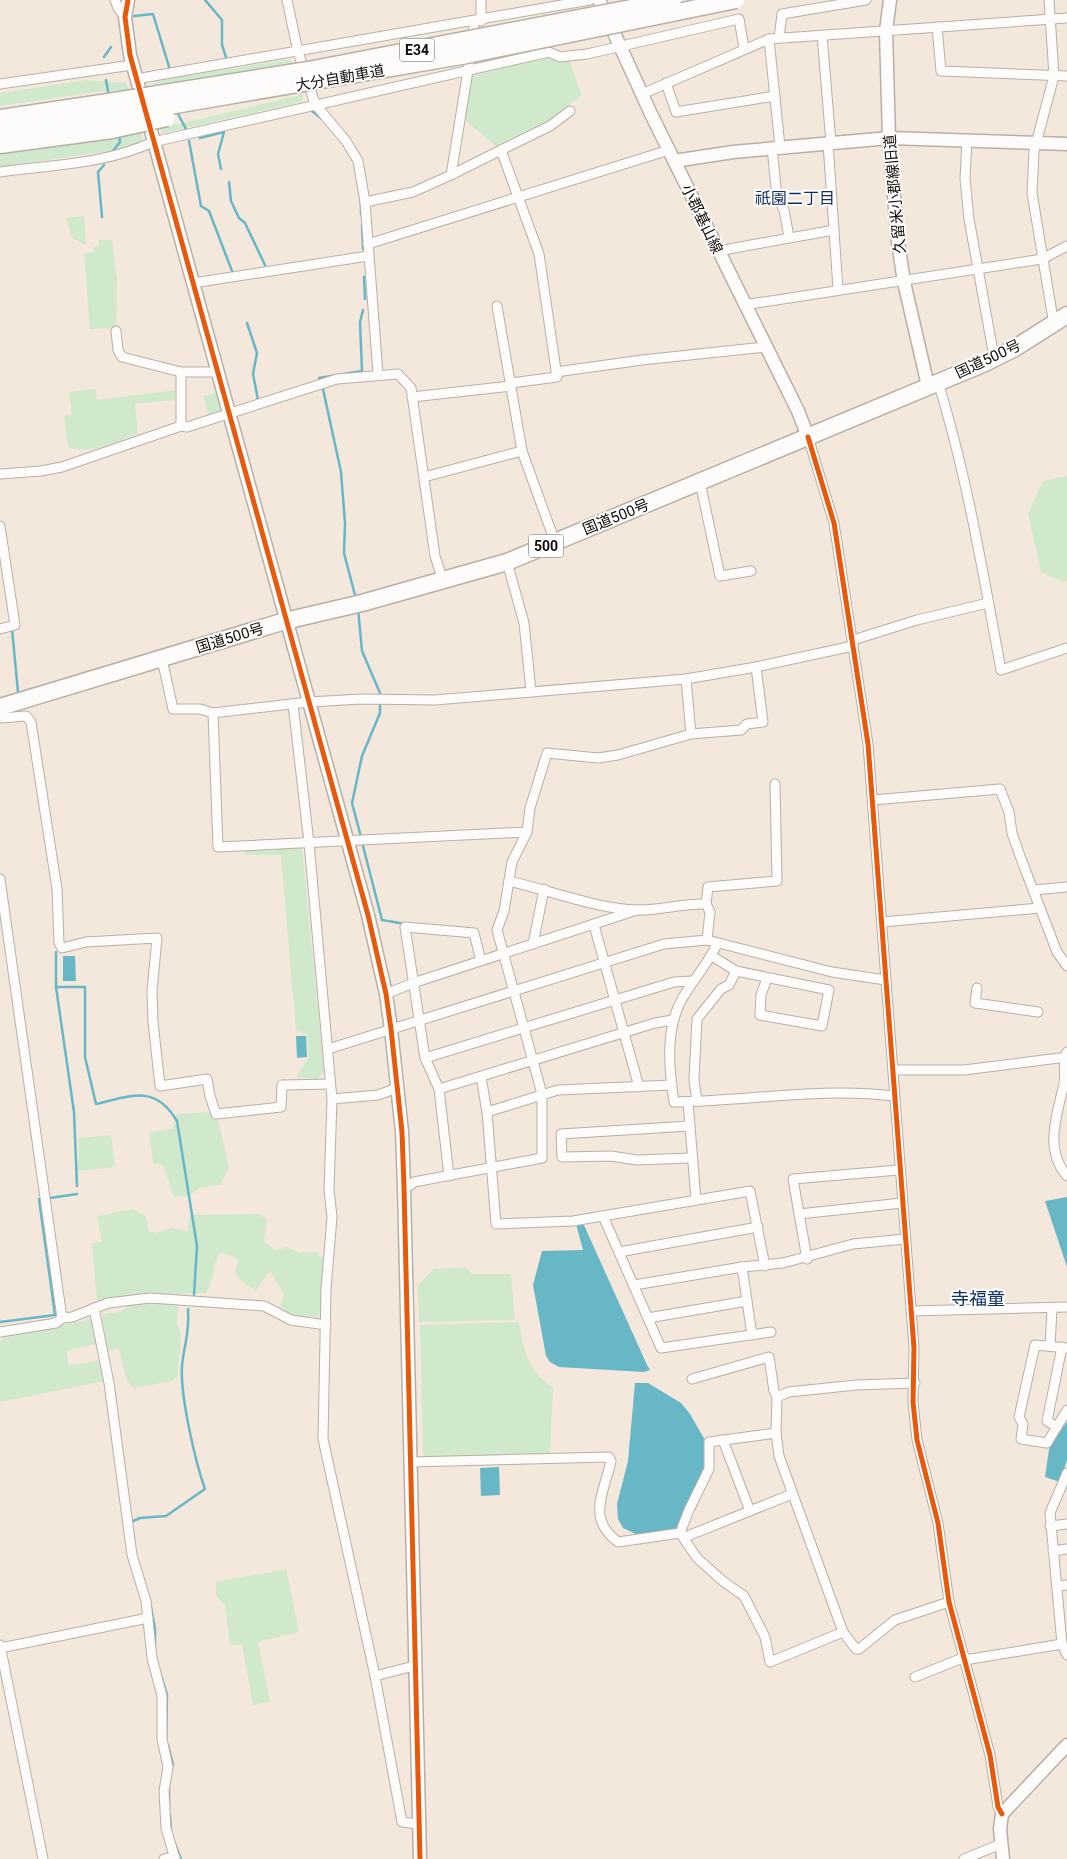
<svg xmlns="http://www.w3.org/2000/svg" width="1067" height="1859" font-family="Roboto,'Noto Sans JP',sans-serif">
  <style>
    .green { fill: #d0e8cc }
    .water { fill: #67b7c7 }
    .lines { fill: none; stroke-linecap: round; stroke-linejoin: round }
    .stream { stroke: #67b7c7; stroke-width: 2.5 }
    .street-casing { stroke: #b8afa6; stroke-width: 11 }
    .secondary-casing { stroke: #b8afa6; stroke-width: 15 }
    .highway-casing { stroke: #b8afa6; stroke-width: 19 }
    .street { stroke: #fdfcfa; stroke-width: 9 }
    .secondary { stroke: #fdfcfa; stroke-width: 12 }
    .highway { stroke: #fdfcfa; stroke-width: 16 }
    .highway-bridge-casing { stroke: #b8afa6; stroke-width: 19; stroke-linecap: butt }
    .highway-bridge { stroke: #fdfcfa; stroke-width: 16 }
    .cycleway-casing { stroke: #fff; stroke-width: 8 }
    .cycleway { stroke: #e8590c; stroke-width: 5 }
    .labels { text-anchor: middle; stroke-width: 4; stroke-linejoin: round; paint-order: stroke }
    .shield { fill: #fff; stroke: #5a5551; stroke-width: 1 }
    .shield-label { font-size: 14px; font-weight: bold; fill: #130c06 }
    .street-label { font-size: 15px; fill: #130c06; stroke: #fff }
    .neighbourhood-label { font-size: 16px; fill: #0f3064; stroke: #fff }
    .quarter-label { font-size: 18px; fill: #0f3064; stroke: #fff }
  </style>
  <rect width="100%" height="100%" fill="#f4e8dd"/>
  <g class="green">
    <polygon points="548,57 557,62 569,61 582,95 542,125 497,147 463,118 471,76"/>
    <polygon points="290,59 294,65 152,86 154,81"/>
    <polygon points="88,80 126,83 130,90 102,91 0,106 0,93"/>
    <polygon points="304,94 301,102 163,133 159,129"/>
    <polygon points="141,131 143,141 128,148 0,167 0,154"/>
    <polygon points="84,216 86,245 72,238 66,218"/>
    <polygon points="99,240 112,240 117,280 116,328 90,329 84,254 93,252 94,247 99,246"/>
    <path d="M96 389 97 400 175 390V400L135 404 138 434C116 441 90 456 68 447L64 416 72 414 69 392Z"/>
    <polygon points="218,392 222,410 219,414 209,417 203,396"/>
    <polygon points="1067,476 1067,581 1063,582 1041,572 1028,514 1043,481"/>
    <polygon points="302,848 324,1072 317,1079 296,1077 309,1058 307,1034 296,1031 281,855 245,855 245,850"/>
    <polygon points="211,1112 218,1119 229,1167 220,1185 200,1188 189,1196 174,1197 163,1165 153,1163 149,1132 172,1129 177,1114"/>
    <polygon points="111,1135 115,1167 78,1171 79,1138"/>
    <path d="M132 1209 146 1216 149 1232 157 1233 171 1228 187 1231 190 1215 259 1214 267 1220 264 1242 276 1250 288 1247 299 1253 316 1252 323 1258 321 1305 319 1316C304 1318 290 1317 280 1306L284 1294 270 1271 256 1290 247 1286 235 1274 238 1259 221 1252C210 1267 216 1278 206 1293L179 1294 177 1324 181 1334 178 1375 172 1381 134 1388 127 1381 119 1349 107 1351 102 1314C119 1312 127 1313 133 1295L97 1301 92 1243 102 1242 97 1216Z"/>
    <polygon points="466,1267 472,1274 511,1274 515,1320 419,1322 418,1285 434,1269"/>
    <polygon points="94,1317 99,1343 66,1351 69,1366 101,1360 105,1381 0,1402 0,1342 8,1333 79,1322"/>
    <path d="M519 1322C524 1351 527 1371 553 1387L550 1453 426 1458 423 1454 420 1325Z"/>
    <polygon points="286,1569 299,1632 258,1642 270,1702 253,1705 242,1644 230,1645 225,1606 216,1595 216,1582"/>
  </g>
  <g class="water">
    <polygon points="63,956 75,956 76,981 63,981"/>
    <polygon points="296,1036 306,1036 307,1057 297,1058"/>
    <polygon points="1067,1197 1067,1267 1045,1201"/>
    <polygon points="583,1223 647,1365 650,1370 644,1372 559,1367 550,1362 546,1356 533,1285 542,1251 583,1250 576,1224"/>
    <polygon points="635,1383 648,1383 681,1403 690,1414 706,1442 705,1468 690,1498 682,1525 676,1529 638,1535 623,1528 618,1519 617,1504 628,1461"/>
    <polygon points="1067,1422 1067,1460 1060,1482 1045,1477 1050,1443"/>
    <polygon points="499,1467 500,1495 481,1496 480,1468"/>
  </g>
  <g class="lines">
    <g class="stream">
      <polyline points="205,0 222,20 222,45 226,57"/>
      <polyline points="134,16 153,14 170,70"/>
      <polyline points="104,57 111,47"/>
      <polyline points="106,80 109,96"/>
      <polyline points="176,110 186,129"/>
      <polyline points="312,111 322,119"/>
      <polyline points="200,138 224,132 218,154 221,169"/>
      <polyline points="189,141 201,206 209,211 232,271"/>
      <polyline points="113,151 120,142 119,135"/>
      <polyline points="229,182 231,201 239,218 245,223 265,265"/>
      <polyline points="361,201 361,214"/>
      <polyline points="102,217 98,172 104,165"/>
      <polyline points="362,224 363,249"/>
      <polyline points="364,277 365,299"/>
      <polyline points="247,323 257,353 253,374 258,400 260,399"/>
      <polyline points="319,378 362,371 360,322 363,310"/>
      <polyline points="323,389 341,472 345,523 344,553 356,599"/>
      <polyline points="358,609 362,651 380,693 380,713 362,756 352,803 361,837"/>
      <polyline points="12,629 18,692"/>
      <polyline points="362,842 382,920 406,924"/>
      <polyline points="56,952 56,987 74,1112 77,1186"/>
      <path d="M56 987H85V1057L96 1104C131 1096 155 1084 177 1121L197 1246 194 1295"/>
      <polyline points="50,1198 77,1194"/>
      <polyline points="0,1322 55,1315 39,1199"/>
      <path d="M131 1522 140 1518 166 1516 205 1489C195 1461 180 1395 182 1366 184 1344 190 1333 188 1309"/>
      <polyline points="151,1607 155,1629 155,1646"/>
      <polyline points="162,1678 167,1695 166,1740"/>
      <polyline points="168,1745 173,1765"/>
      <polyline points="169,1785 169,1810"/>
      <polyline points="170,1815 171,1830"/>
      <polyline points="175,1844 181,1859"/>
    </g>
    <defs>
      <g id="street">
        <polyline points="115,0 118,8 125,17"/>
        <polyline points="287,0 298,52 315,104 346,141 358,161 365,202 378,374"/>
        <polyline points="481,0 481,21"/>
        <polyline points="1049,0 1054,76 1034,151 1032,193 1054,325"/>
        <polyline points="937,27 941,71 1067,76"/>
        <polyline points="822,35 831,143"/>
        <polyline points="779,38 782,14 866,0"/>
        <polyline points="769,39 780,147"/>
        <polyline points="473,40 474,22"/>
        <polyline points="471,52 451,175 501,150 539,254 557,377 511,383"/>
        <polyline points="136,79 590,0"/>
        <polyline points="666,83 676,112 775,96"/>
        <polyline points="0,84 132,65"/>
        <polyline points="642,94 769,39 1067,18"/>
        <polyline points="967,140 965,179 969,219 994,357"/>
        <polyline points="828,143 838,289"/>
        <polyline points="772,148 777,197 784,210 789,237"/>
        <polyline points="501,150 550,126 570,111"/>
        <path d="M0 172C51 165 106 164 153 142L549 52 560 57 587 54 739 19 744 48"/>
        <polyline points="365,202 413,192 451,175"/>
        <polyline points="368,244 669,150"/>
        <polyline points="718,251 834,230"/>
        <polyline points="193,283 368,256"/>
        <polyline points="744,305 1042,259 1067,246"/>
        <polyline points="497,306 522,451 555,542"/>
        <polyline points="116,331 118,350 122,357 181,372"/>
        <polyline points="556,372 642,360 765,347"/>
        <path d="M938 382C967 476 983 573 1001 670L1067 648"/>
        <polyline points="412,397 511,386"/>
        <polyline points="181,426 187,427 337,379 398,374 411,388 435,556 443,581"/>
        <polyline points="808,437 834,523 868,744 914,1348 913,1402 917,1440 938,1523 949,1602 990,1755 998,1807 1002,1814"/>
        <polyline points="0,474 41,471 62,467 181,426 181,372 217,372"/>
        <polyline points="424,477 522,451"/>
        <polyline points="700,482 720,576 751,571"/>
        <polyline points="0,526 15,625 0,629"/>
        <polyline points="507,562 524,623 531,691"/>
        <polyline points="853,640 917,620 988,603"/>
        <polyline points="162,659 173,709 200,709 213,713 309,702 361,699 435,700 686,679 756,667 853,646"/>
        <polyline points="686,679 691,734"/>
        <polyline points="293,704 309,843 332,1099 329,1190 332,1217 326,1289 323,1439 375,1676 402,1822 418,1824"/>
        <polyline points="213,713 218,847 527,832"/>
        <polyline points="0,718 26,716 31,722 57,889 59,943 62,948 86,942 157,938 152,991 153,1022 160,1086 207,1079 210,1096 216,1114 281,1107 282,1085 330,1084"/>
        <polyline points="873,800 1000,789 1009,812 1012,833 1020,856 1057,952 1067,966"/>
        <polyline points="0,879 62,1318"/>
        <path d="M509 881C548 890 598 909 637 910 660 911 682 903 706 904L710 912 707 940"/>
        <polyline points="1034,890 1067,887"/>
        <polyline points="706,904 708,887 777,881 775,784"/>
        <polyline points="882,922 1040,908"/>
        <polyline points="594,925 639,1087"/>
        <polyline points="533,944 544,889"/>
        <path d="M717 944C708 964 693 980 682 999 665 1029 669 1069 674 1102 749 1101 820 1087 894 1096"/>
        <polyline points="712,956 736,971 829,990 822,1026 760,1015 761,995 767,978"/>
        <polyline points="977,988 975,1003 1038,1012"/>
        <polyline points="386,994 413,983 637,910"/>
        <polyline points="328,1049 664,944 707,940 832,972 886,980"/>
        <path d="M1067 1052C1062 1061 1066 1073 1064 1083 1058 1113 1043 1149 1067 1176"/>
        <polyline points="425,1058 674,982 693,981"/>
        <polyline points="893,1070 964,1070 1067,1057"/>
        <polyline points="481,1077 487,1112"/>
        <polyline points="672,1085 558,1090 487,1112 496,1224 573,1221 750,1191 765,1266"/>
        <polyline points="439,1089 655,1023 673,1020"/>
        <polyline points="332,1099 378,1095 397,1088"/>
        <polyline points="697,1101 694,1080 697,1019 721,989 729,985 736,971"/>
        <polyline points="688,1102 696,1200"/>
        <polyline points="689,1126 561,1134 562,1157 611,1156 637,1160 691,1158"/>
        <polyline points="449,1176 439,1089 425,1058 405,927 474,933 481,961"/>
        <polyline points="404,1187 411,1185 414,1182 542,1158 542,1094 497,930 504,911 512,862 527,832 530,808 547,753 598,758 618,755 691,734 741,730 747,724 763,722 756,667"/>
        <polyline points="799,1214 902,1203"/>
        <polyline points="603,1216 661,1348 771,1332"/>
        <polyline points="619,1252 758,1227"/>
        <polyline points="807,1259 793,1179 899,1170"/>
        <polyline points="742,1267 752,1335"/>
        <polyline points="634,1285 742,1267 783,1263 853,1244 905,1239"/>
        <polyline points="94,1308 109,1383 132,1555 146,1601 152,1658 162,1696 162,1739 168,1767 164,1791 166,1828 175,1859"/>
        <polyline points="911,1311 1067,1307"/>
        <polyline points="648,1318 747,1301"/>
        <polyline points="0,1332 56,1323 62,1318 72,1317 108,1303 150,1298 264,1306 291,1320 326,1325"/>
        <polyline points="1050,1346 1052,1309"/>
        <polyline points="1067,1348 1035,1345 1019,1417 1023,1424 1021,1439 1047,1443 1067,1410"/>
        <polyline points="692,1379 769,1357 774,1391 777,1397"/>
        <polyline points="915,1383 856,1385 789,1392 777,1397 776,1433 779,1456 843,1632 856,1649 859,1649 895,1620 949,1602"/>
        <polyline points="1057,1427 1047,1421 1062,1347"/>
        <polyline points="723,1440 750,1511"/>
        <path d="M410 1462 609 1457 611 1461C604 1493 586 1518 618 1542L680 1533"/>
        <polyline points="1050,1526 1067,1524"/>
        <polyline points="680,1533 697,1558 724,1582 744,1596 765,1637 770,1662 843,1632"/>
        <polyline points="680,1533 689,1510 709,1469 709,1442 776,1433"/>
        <polyline points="685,1537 792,1494"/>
        <polyline points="1053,1551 1067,1549"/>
        <polyline points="1057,1586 1067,1585"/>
        <polyline points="1062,1644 1050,1513 1067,1473"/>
        <polyline points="0,1645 43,1859"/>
        <polyline points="0,1648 148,1618"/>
        <polyline points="965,1660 1062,1644 1067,1655"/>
        <polyline points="375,1676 414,1666"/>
        <polyline points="915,1677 965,1657"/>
        <polyline points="164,1859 175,1857"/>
        <polyline points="964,1859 1001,1844"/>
      </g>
      <g id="secondary">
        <polyline points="128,0 125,17 130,55 368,915 386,994 391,1029 402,1132 404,1187 420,1859"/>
        <polyline points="599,0 651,114 798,411 808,437"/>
        <polyline points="890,0 886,31 889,138 898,242 904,282 928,386"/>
        <polyline points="674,161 733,152 889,138 1067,144"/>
        <polyline points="1003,1859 1000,1829 1002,1814 1067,1745"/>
      </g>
      <g id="highway">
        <polyline points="0,118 108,102"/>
        <polyline points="0,133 111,116"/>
        <polyline points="0,145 112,130"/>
        <polyline points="0,707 285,621 362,603 507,562 985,363 1015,348 1067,315"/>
      </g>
    </defs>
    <use href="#street" class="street-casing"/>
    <use href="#secondary" class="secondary-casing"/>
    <use href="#highway" class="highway-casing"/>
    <use href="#street" class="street"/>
    <use href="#secondary" class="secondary"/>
    <use href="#highway" class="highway"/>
    <defs>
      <g id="highway-bridge">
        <polyline points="108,102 308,70 673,0"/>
        <polyline points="111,116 467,55 736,0"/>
        <polyline points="112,130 167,118"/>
      </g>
    </defs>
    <use href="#highway-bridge" class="highway-bridge-casing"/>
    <use href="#highway-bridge" class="highway-bridge"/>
    <defs>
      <g id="cycleway">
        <polyline points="128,0 125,17 130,55 368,915 386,994 391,1029 402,1132 404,1187 420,1859"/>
        <polyline points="808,437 834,523 868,744 914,1348 913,1402 917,1440 938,1523 949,1602 990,1755 998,1807 1002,1814"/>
      </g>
    </defs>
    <use href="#cycleway" class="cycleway-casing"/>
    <use href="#cycleway" class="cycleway"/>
  </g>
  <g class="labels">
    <g class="shield">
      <rect x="399.5" y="38.5" width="35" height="23" rx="4"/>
      <rect x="528.5" y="534.5" width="35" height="23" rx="4"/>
    </g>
    <g class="shield-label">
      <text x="417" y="55">E34</text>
      <text x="546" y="551">500</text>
    </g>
    <g class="street-label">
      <text transform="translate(340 78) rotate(-10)" y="5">大分自動車道</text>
      <text transform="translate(895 194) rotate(-95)" y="5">久留米小郡線旧道</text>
      <text transform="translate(702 219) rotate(64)" y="5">小郡基山線</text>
      <text transform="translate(988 359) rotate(-25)" y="5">国道500号</text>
      <text transform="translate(616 517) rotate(-22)" y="5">国道500号</text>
      <text transform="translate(230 638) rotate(-17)" y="5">国道500号</text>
    </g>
    <g class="neighbourhood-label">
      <text x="795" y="204">祇園二丁目</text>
    </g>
    <g class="quarter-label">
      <text x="978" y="1305">寺福童</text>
    </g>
  </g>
</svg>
